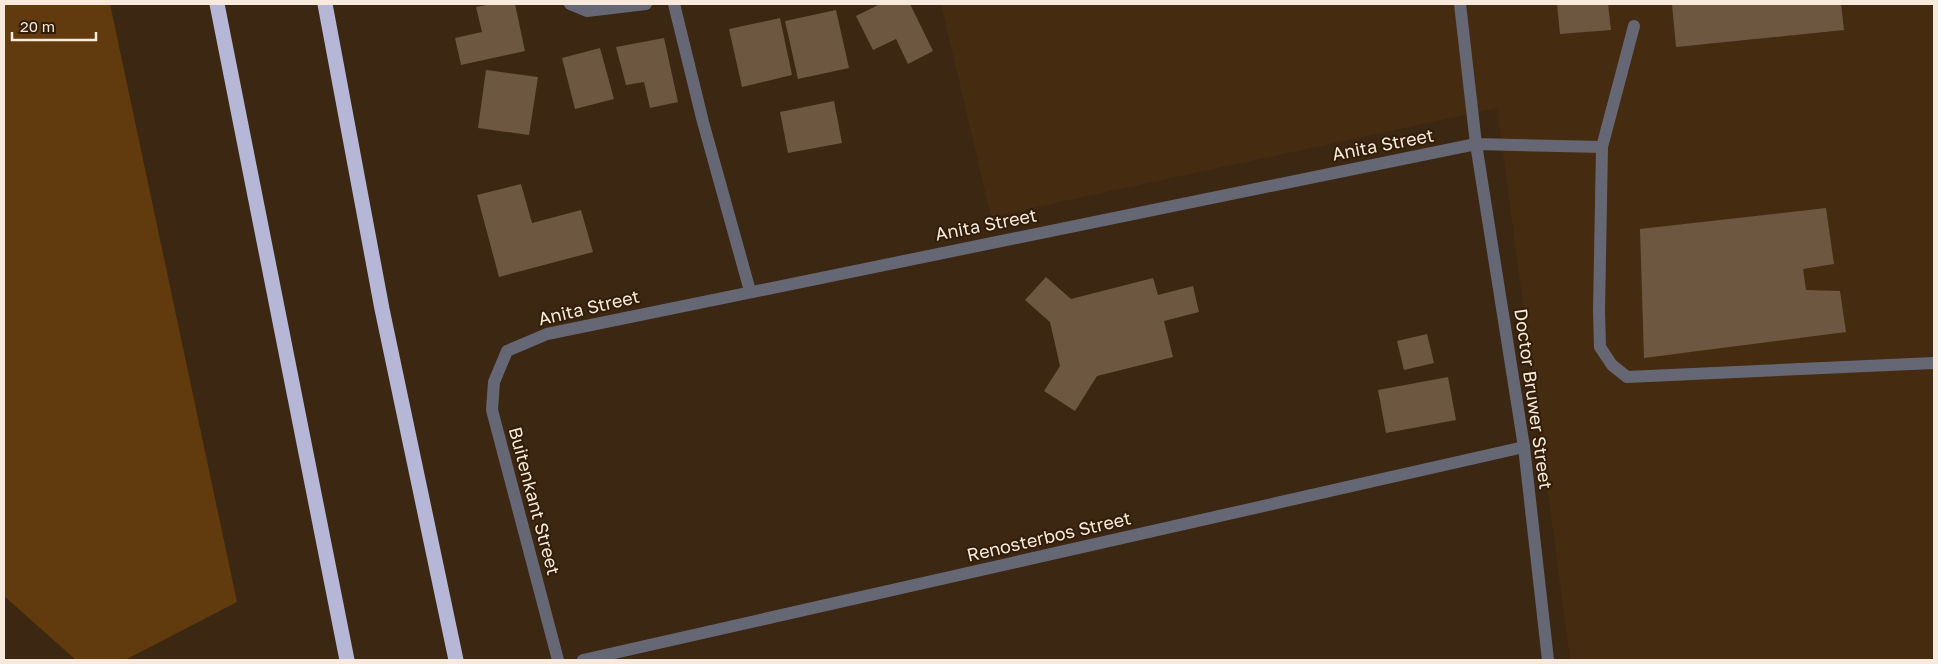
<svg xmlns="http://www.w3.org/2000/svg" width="1938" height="664" font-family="'Golos Text',sans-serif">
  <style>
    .built { fill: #452b10 }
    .green { fill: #613b0d }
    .building { fill: #6e5740 }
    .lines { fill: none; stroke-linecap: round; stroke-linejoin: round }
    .lane { stroke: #666774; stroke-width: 12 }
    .street { stroke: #666774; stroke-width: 12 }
    .highway { stroke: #b6b7d7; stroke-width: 15 }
    .labels { text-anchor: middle; stroke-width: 4; stroke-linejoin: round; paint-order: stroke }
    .street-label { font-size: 18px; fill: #f7e9dc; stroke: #311d08 }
  </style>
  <rect width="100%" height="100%" fill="#3c2712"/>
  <polygon class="built" points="941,4 1934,4 1934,660 1570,660 1497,108 991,217"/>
  <polygon class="green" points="4,4 110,4 237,602 125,660 76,660 4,596"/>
  <g class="building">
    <polygon points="492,4 515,4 525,51 461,65 455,38 482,32 476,7"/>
    <polygon points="880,4 910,4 933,51 908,64 896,39 873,50 856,16"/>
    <polygon points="1557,4 1608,4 1611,30 1560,34"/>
    <polygon points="1672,4 1841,4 1844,30 1676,47"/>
    <polygon points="836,10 849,68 798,79 785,21"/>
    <polygon points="780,18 792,75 742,87 729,29"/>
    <polygon points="664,38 678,102 650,108 644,82 626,85 616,47"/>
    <polygon points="600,48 614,99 575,109 562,58"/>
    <polygon points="486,70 538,77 529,135 478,128"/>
    <polygon points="834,101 842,143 788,153 780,112"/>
    <polygon points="521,184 532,223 581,210 593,252 499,277 477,195"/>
    <polygon points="1826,208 1834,264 1803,269 1806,290 1840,291 1846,332 1644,358 1640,229"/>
    <polygon points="1046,277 1071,299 1153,278 1158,295 1193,286 1199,312 1164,321 1173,357 1097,376 1075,411 1044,391 1060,366 1050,322 1025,300"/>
    <polygon points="1427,334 1434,363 1404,370 1397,341"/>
    <polygon points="1448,377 1456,420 1386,433 1378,390"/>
  </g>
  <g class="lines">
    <g class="lane">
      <polyline points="1460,4 1476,144 1602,147"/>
      <polyline points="1634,26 1602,147 1599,311 1600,347 1612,365 1627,377 1934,363"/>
    </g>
    <g class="street">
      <polyline points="570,4 587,11 646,4"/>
      <polyline points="674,4 703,122 750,291"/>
      <polyline points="558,660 492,410 494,382 507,351 547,334 1476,144 1524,447 1548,660"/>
      <polyline points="583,660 1524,447"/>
    </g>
    <g class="highway">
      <polyline points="217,4 347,660"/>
      <polyline points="325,4 382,309 456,660"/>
    </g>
  </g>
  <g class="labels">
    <g class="street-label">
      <text transform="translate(1383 145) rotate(-11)" y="6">Anita Street</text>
      <text transform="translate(986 225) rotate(-11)" y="6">Anita Street</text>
      <text transform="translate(589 308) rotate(-13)" y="6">Anita Street</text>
      <text transform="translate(1533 399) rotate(82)" y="6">Doctor Bruwer Street</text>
      <text transform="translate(534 501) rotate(75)" y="6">Buitenkant Street</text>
      <text transform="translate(1049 537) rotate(-13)" y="6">Renosterbos Street</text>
    </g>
  </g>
  <rect width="1938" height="664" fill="none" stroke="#f7e9dc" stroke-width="10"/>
  <path d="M12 32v8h84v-8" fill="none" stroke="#f7e9dc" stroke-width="2.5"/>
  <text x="20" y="32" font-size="15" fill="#f7e9dc" stroke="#311d08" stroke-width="4" paint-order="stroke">20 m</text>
</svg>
